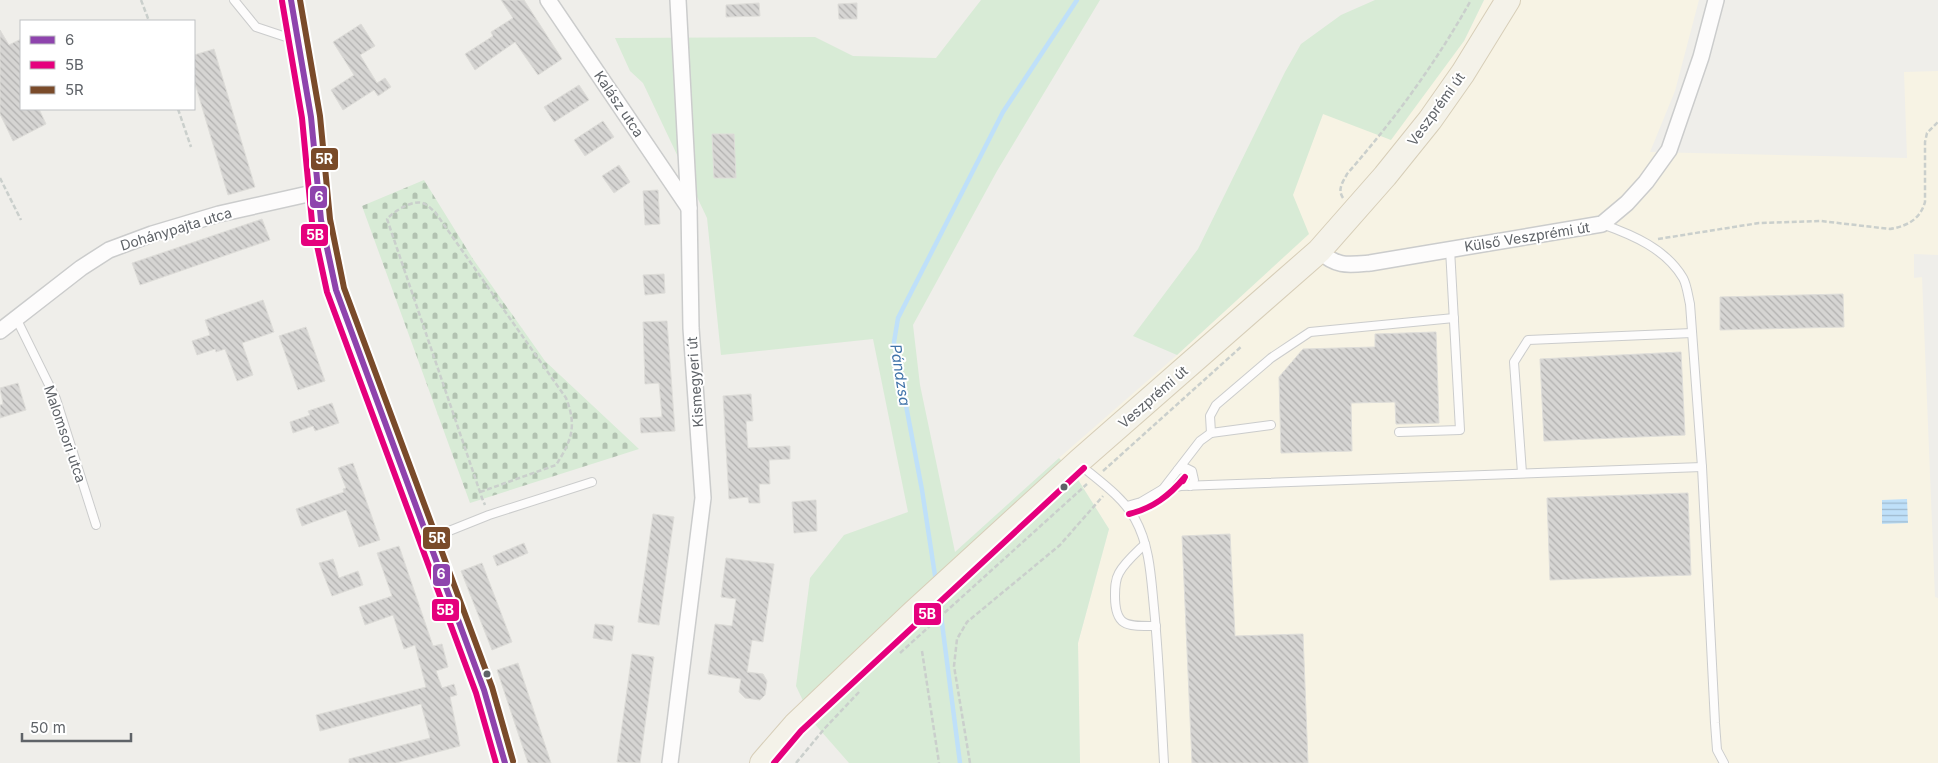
<svg xmlns="http://www.w3.org/2000/svg" width="1938" height="763" font-family="Inter,sans-serif">
  <style>
    .commercial { fill: #f7f3e4 }
    .grass { fill: #d8ebd6 }
    .cemetery { fill: url(#cemetery-stones) }
    .water { fill: url(#water-rules) }
    .lines { fill: none; stroke-linecap: round; stroke-linejoin: round }
    .stream { stroke: #bfe0f9; stroke-width: 4.5 }
    .building { fill: url(#building-back-hatch); stroke: #deddd9 }
    .service-casing { stroke: #cbcccc; stroke-width: 10 }
    .minor-casing { stroke: #cbcccc; stroke-width: 18 }
    .secondary-casing { stroke: #cacacb; stroke-width: 24 }
    .primary-casing { stroke: #d7ceb8; stroke-width: 26 }
    .path { stroke: #cacfcc; stroke-width: 2.5; stroke-dasharray: 5 2.5; stroke-linecap: butt }
    .service { stroke: #fdfcfc; stroke-width: 8 }
    .minor { stroke: #fdfcfc; stroke-width: 15 }
    .secondary { stroke: #fdfcfc; stroke-width: 21 }
    .primary { stroke: #f4f2e9; stroke-width: 24 }
    .bus-1-casing { stroke: #fff; stroke-width: 10 }
    .bus-2-casing { stroke: #fff; stroke-width: 10 }
    .bus-3-casing { stroke: #fff; stroke-width: 10 }
    .bus-1 { stroke: #8e44ad; stroke-width: 6 }
    .bus-2 { stroke: #e5007d; stroke-width: 6 }
    .bus-3 { stroke: #7a4b2a; stroke-width: 6 }
    .bus-dot { fill: #5f6368; stroke: #fff; stroke-width: 2 }
    .labels { text-anchor: middle; stroke-width: 4; stroke-linejoin: round; paint-order: stroke }
    .street-label { font-size: 14px; fill: #5f6368; stroke: #fff }
    .water-label { font-size: 15px; font-style: italic; fill: #4174aa; stroke: #fff }
    .line-badge { stroke: #fff; stroke-width: 2 }
    .badge-label { font-size: 14px; text-anchor: middle; font-weight: bold; fill: #fff }
  </style>
  <defs>
    <pattern id="cemetery-stones" width="16" height="16" patternUnits="userSpaceOnUse" patternTransform="scale(1.25)"><rect width="16" height="16" fill="#d8ebd6"/><path d="M2 7V4a2 2 0 0 1 4 0v3zM10 15v-3a2 2 0 0 1 4 0v3z" fill="#b2c2b1"/></pattern>
    <pattern id="water-rules" width="6" height="5" patternUnits="userSpaceOnUse" patternTransform="scale(1.25)"><rect width="6" height="5" fill="#bfe0f9"/><path d="M0 2.5h6" fill="none" stroke="#9eb9cd"/></pattern>
    <pattern id="building-back-hatch" width="6" height="6" patternUnits="userSpaceOnUse" patternTransform="scale(1.25)"><rect width="6" height="6" fill="#d6d5d3"/><path d="M-1 5l2 2M0 0l6 6M5-1l2 2" fill="none" stroke="#b1b0af"/></pattern>
  </defs>
  <rect width="100%" height="100%" fill="#efeeea"/>
  <polygon class="commercial" points="1484,0 1699,0 1675,91 1650,152 1907,158 1904,72 1938,71 1938,255 1914,254 1914,278 1922,277 1935,597 1938,598 1938,763 1080,763 1078,643 1109,529 1077,478 1059,458 1177,355 1308,234 1292,195 1323,114 1464,41"/>
  <g class="grass">
    <polygon points="981,0 1100,0 997,171 913,325 920,385 955,552 1059,458 1077,478 1109,529 1078,643 1080,763 849,763 813,722 796,686 810,578 844,535 908,512 873,339 721,355 707,218 643,83 630,71 615,38 815,37 853,56 936,58"/>
    <polygon points="1375,0 1484,0 1464,41 1391,140 1323,114 1293,195 1309,234 1177,355 1133,336 1198,249 1285,72 1301,44 1341,15"/>
  </g>
  <polygon class="cemetery" points="424,180 473,259 545,361 639,449 470,503 362,206"/>
  <polygon class="water" points="1907,499 1908,523 1882,524 1882,500"/>
  <g class="lines">
    <g class="stream">
      <polyline points="936,582 922,490 894,342 898,318 1003,112 1077,0"/>
      <polyline points="939,600 960,763"/>
    </g>
  </g>
  <g class="building">
    <polygon points="501,0 524,0 562,59 538,75 515,42 475,70 465,54 493,36 491,32 513,18"/>
    <polygon points="759,3 760,16 726,17 726,5"/>
    <polygon points="857,3 857,19 839,19 838,4"/>
    <polygon points="361,24 375,46 360,55 377,83 385,78 391,87 378,96 374,90 343,110 331,90 354,75 333,42"/>
    <polygon points="0,30 9,45 21,39 21,109 39,109 46,124 13,141 0,114"/>
    <polygon points="214,49 255,187 228,195 194,80 194,55"/>
    <polygon points="579,85 589,100 554,122 544,107"/>
    <polygon points="603,121 614,137 585,156 574,140"/>
    <polygon points="712,134 734,134 736,178 714,178"/>
    <polygon points="619,165 630,182 614,193 602,176"/>
    <polygon points="658,190 660,224 645,225 643,191"/>
    <polygon points="262,219 270,240 140,285 132,263"/>
    <polygon points="664,274 665,293 645,295 643,275"/>
    <polygon points="1843,294 1844,327 1720,330 1720,297"/>
    <polygon points="263,300 274,332 242,343 253,375 237,381 225,349 216,352 215,349 197,355 192,341 210,335 205,320"/>
    <polygon points="667,321 675,431 641,433 640,418 662,417 659,383 645,384 643,322"/>
    <polygon points="306,327 325,381 298,390 279,336"/>
    <polygon points="1436,332 1439,423 1396,424 1395,402 1351,403 1352,451 1281,453 1279,377 1303,349 1375,347 1375,334"/>
    <polygon points="1681,352 1685,435 1544,441 1540,359"/>
    <polygon points="18,383 26,410 0,418 0,405 3,404 0,388"/>
    <polygon points="751,394 753,421 746,421 748,448 790,446 790,459 769,460 770,484 759,484 760,503 749,503 748,497 729,499 723,396"/>
    <polygon points="332,403 339,423 315,431 313,426 293,433 290,422 310,415 308,411"/>
    <polygon points="353,463 380,540 359,547 346,510 302,526 296,509 344,492 343,489 346,488 338,468"/>
    <polygon points="1688,493 1691,575 1550,580 1547,498"/>
    <polygon points="816,500 817,531 794,533 792,502"/>
    <polygon points="653,514 674,517 659,625 638,622"/>
    <polygon points="1230,534 1235,636 1303,634 1308,763 1192,763 1182,536"/>
    <polygon points="524,543 528,553 497,566 493,556"/>
    <polygon points="399,546 433,646 442,644 448,667 436,671 442,688 454,684 457,695 450,697 460,746 396,763 349,763 349,759 430,738 421,704 320,731 316,715 426,687 415,645 404,649 393,615 365,625 359,607 392,596 377,553"/>
    <polygon points="726,558 774,564 763,642 752,640 747,672 763,674 767,681 765,695 760,700 745,698 739,692 741,679 708,674 715,624 732,626 736,599 721,597"/>
    <polygon points="333,559 339,578 358,571 363,585 332,596 319,563"/>
    <polygon points="482,563 512,642 492,650 461,571"/>
    <polygon points="595,624 614,626 612,641 593,638"/>
    <polygon points="632,654 654,657 640,763 617,762"/>
    <polygon points="518,663 551,763 528,763 497,670"/>
  </g>
  <g class="lines">
    <defs>
      <g id="service">
        <polyline points="234,0 256,27 295,40"/>
        <path d="M1602 224C1633 235 1666 249 1683 278 1687 285 1688 296 1690 304L1702 467 1715 723 1717 750 1724 763"/>
        <polyline points="16,318 56,399 96,525"/>
        <polyline points="1399,432 1460,430 1450,249"/>
        <polyline points="1211,433 1210,416 1216,405 1271,358 1310,332 1454,318"/>
        <path d="M1079 464C1098 480 1123 497 1135 519 1150 546 1151 578 1154 608 1159 659 1161 711 1164 763"/>
        <polyline points="1178,470 1186,468 1192,471 1194,480 1190,486"/>
        <polyline points="1522,473 1514,362 1528,340 1692,333"/>
        <polyline points="1163,489 1181,486 1702,467"/>
        <polyline points="1127,506 1141,502 1163,489 1200,441 1211,433 1271,425"/>
        <polyline points="429,539 489,515 592,482"/>
        <path d="M1145 544C1136 553 1125 562 1119 573 1115 580 1115 588 1115 596 1115 628 1128 626 1156 626"/>
      </g>
      <g id="minor">
        <polyline points="548,0 689,208"/>
        <path d="M1319 251C1337 267 1347 265 1370 263L1602 224 1627 203 1646 182 1669 150 1701 57 1716 0"/>
        <polyline points="0,331 81,268 109,250 152,234 219,214 317,192"/>
        <polyline points="670,763 703,498 691,328 689,208 678,0"/>
      </g>
      <polyline id="secondary" points="291,0 311,117 321,220 336,290 484,690 505,763"/>
      <polyline id="primary" points="762,763 795,725 912,614 1078,462 1319,251 1385,176 1430,120 1463,73 1508,0"/>
    </defs>
    <use href="#service" class="service-casing"/>
    <use href="#minor" class="minor-casing"/>
    <use href="#secondary" class="secondary-casing"/>
    <use href="#primary" class="primary-casing"/>
    <g class="path">
      <polyline points="141,0 149,21"/>
      <polyline points="178,109 191,147"/>
      <polyline points="0,178 21,220"/>
      <path d="M1343 198C1337 189 1343 182 1347 174 1394 120 1436 63 1471 0"/>
      <path d="M1658 239 1759 223 1821 221 1890 229C1908 226 1920 219 1925 202V142L1927 133 1938 122"/>
      <polyline points="1103,471 1242,346"/>
      <path d="M480 492 556 465C572 440 577 426 566 398L435 212C432 210 429 206 425 204 415 198 394 211 387 219L482 498 485 505"/>
      <polyline points="922,651 939,763"/>
      <polyline points="900,653 1087,484"/>
      <polyline points="796,763 825,728 860,691"/>
      <polyline points="970,763 954,666 957,639 967,622 1060,545 1103,496"/>
    </g>
    <use href="#service" class="service"/>
    <use href="#minor" class="minor"/>
    <use href="#secondary" class="secondary"/>
    <use href="#primary" class="primary"/>
    <defs>
      <polyline id="bus-1" points="291,0 311,117 321,220 336,290 484,690 505,763"/>
      <g id="bus-2">
        <polyline points="282,1 302,118 312,222 327,292 476,693 496,763"/>
        <path d="M1129 514C1153 508 1169 496 1185 477L1183 481"/>
        <polyline points="774,763 801,731 1084,468"/>
      </g>
      <polyline id="bus-3" points="300,0 320,116 330,219 344,288 492,687 513,761"/>
    </defs>
    <use href="#bus-1" class="bus-1-casing"/>
    <use href="#bus-2" class="bus-2-casing"/>
    <use href="#bus-3" class="bus-3-casing"/>
    <use href="#bus-1" class="bus-1"/>
    <use href="#bus-2" class="bus-2"/>
    <use href="#bus-3" class="bus-3"/>
  </g>
  <g class="bus-dot">
    <circle cx="1064" cy="487" r="4.5"/>
    <circle cx="487" cy="674" r="4.5"/>
  </g>
  <g class="labels">
    <g class="street-label">
      <text transform="translate(619 104) rotate(56)" y="5">Kalász utca</text>
      <text transform="translate(1436 109) rotate(-54)" y="5">Veszprémi út</text>
      <text transform="translate(176 229) rotate(-17)" y="5">Dohánypajta utca</text>
      <text transform="translate(1527 237) rotate(-9)" y="5">Külső Veszprémi út</text>
      <text transform="translate(695 382) rotate(-94)" y="5">Kismegyeri út</text>
      <text transform="translate(1153 397) rotate(-41)" y="5">Veszprémi út</text>
      <text transform="translate(65 434) rotate(71)" y="5">Malomsori utca</text>
    </g>
    <g class="water-label">
      <text transform="translate(900 375) rotate(81)" y="5">Pándzsa</text>
    </g>
  </g>
  <g class="line-badge">
    <rect x="310" y="147" width="29" height="24" rx="5" fill="#7a4b2a"/>
    <rect x="309" y="185" width="19" height="24" rx="5" fill="#8e44ad"/>
    <rect x="300" y="223" width="29" height="24" rx="5" fill="#e5007d"/>
    <rect x="422" y="526" width="29" height="24" rx="5" fill="#7a4b2a"/>
    <rect x="432" y="563" width="19" height="24" rx="5" fill="#8e44ad"/>
    <rect x="431" y="598" width="29" height="24" rx="5" fill="#e5007d"/>
    <rect x="913" y="602" width="29" height="24" rx="5" fill="#e5007d"/>
  </g>
  <g class="badge-label">
    <text x="324" y="164">5R</text>
    <text x="319" y="202">6</text>
    <text x="315" y="240">5B</text>
    <text x="437" y="543">5R</text>
    <text x="441" y="579">6</text>
    <text x="445" y="615">5B</text>
    <text x="927" y="619">5B</text>
  </g>
  <rect x="20" y="20" width="175" height="90" fill="#ffffff" stroke="#bfc1c3"/>
  <rect x="30" y="36" width="25" height="8" fill="#8e44ad" stroke="#bfc1c3"/>
  <text x="65" y="45" font-size="15" fill="#5f6368">6</text>
  <rect x="30" y="61" width="25" height="8" fill="#e5007d" stroke="#bfc1c3"/>
  <text x="65" y="70" font-size="15" fill="#5f6368">5B</text>
  <rect x="30" y="86" width="25" height="8" fill="#7a4b2a" stroke="#bfc1c3"/>
  <text x="65" y="95" font-size="15" fill="#5f6368">5R</text>
  <path d="M22 733v8h109v-8" fill="none" stroke="#5f6368" stroke-width="2.5"/>
  <text x="30" y="733" font-size="15" fill="#5f6368" stroke="#ffffff" stroke-width="4" paint-order="stroke">50 m</text>
</svg>
